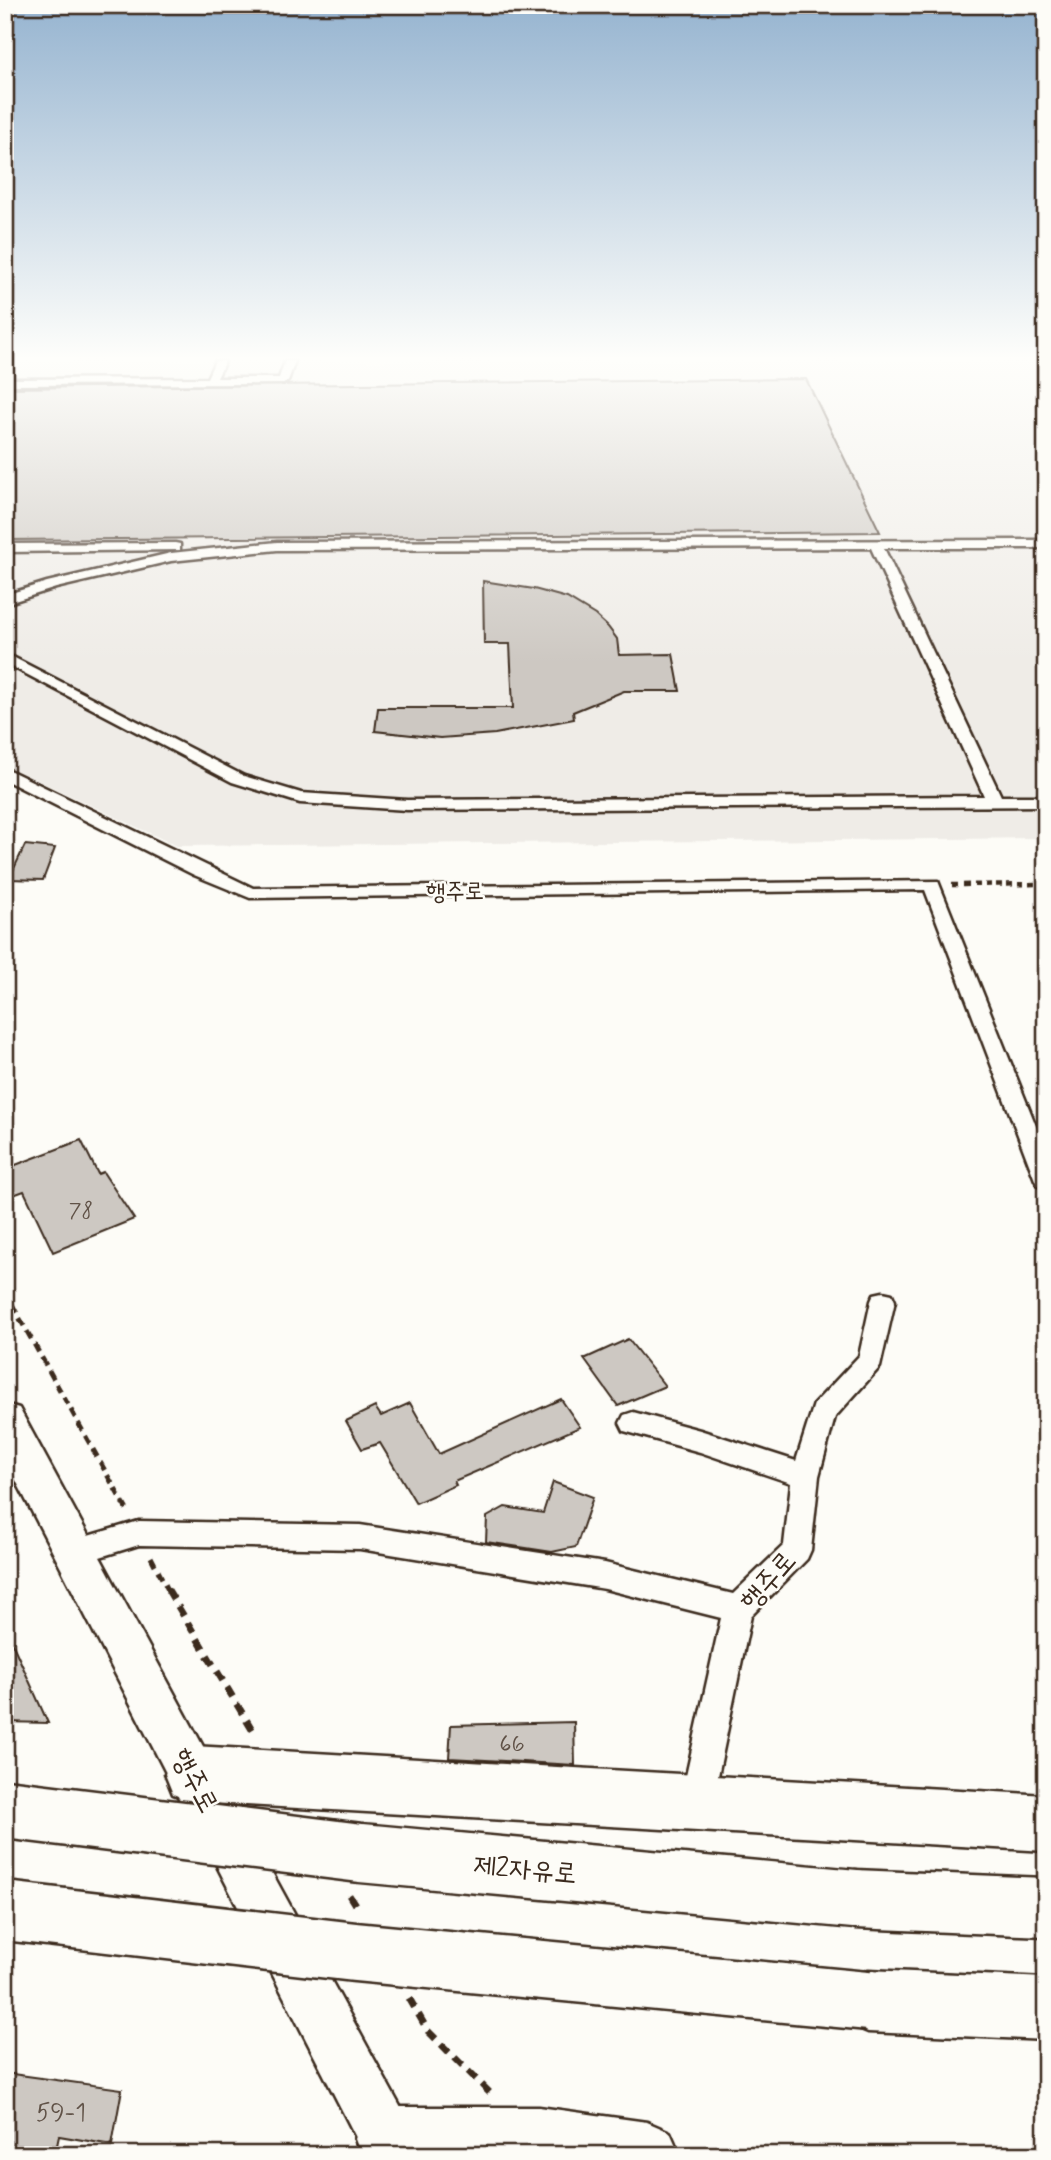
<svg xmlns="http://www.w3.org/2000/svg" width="1051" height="2160" font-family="Mynerve,'Poor Story',sans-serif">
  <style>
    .built { fill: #efece7 }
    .building { fill: #cdc8c2; stroke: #3b2a1e; stroke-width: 2 }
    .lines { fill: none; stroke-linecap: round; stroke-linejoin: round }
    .minor-casing { stroke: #3b2a1e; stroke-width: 5 }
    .secondary-casing { stroke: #3b2a1e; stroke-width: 5 }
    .trunk-casing { stroke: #3b2a1e; stroke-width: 5 }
    .path-far2 { stroke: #3b2a1e; stroke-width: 4.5; stroke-dasharray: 6 5; stroke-linecap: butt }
    .path-far1 { stroke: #3b2a1e; stroke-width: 5; stroke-dasharray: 9 6; stroke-linecap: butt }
    .path { stroke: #3b2a1e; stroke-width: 7; stroke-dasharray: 11 8; stroke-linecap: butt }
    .minor { fill: #fdfcf7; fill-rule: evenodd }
    .secondary { fill: #fdfcf7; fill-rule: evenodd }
    .trunk { fill: #fdfcf7; fill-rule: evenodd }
    .trunk-bridge-casing { stroke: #3b2a1e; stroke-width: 63; stroke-linecap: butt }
    .trunk-bridge { stroke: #fdfcf7; stroke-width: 58 }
    .labels { text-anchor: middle; stroke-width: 5; stroke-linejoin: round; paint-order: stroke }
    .number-label { font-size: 21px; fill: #605247 }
    .street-label { font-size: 24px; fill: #3b2a1e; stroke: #fdfcf7 }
    .near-number-label { font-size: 24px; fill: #605247 }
    .near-street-label { font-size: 28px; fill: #3b2a1e; stroke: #fdfcf7 }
  </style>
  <rect width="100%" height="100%" fill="#fdfcf7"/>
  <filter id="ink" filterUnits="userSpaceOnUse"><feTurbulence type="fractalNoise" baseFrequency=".0143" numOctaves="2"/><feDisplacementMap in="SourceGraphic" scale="14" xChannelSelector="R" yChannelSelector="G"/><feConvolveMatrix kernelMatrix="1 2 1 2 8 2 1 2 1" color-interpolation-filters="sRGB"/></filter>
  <g filter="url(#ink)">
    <polygon class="built" points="5,361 1046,361 1046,838 177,846 5,765"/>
    <g class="building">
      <polygon points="806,379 880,532 5,540 5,388"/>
      <polygon points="483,581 534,589 567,598 595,615 608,627 617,639 619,655 673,654 680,691 624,691 573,712 574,719 495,734 440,738 375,731 378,708 513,708 510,644 484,644"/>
      <polygon points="25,845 55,848 43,880 9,879"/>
      <polygon points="81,1140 98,1174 103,1172 134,1219 53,1252 24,1191 5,1198 5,1169"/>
      <polygon points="628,1339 665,1386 618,1406 584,1359"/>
      <polygon points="561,1399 580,1427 454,1481 456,1485 416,1503 380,1443 362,1449 346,1421 375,1407 381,1416 410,1403 439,1454"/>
      <polygon points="553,1482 593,1497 576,1547 552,1552 486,1542 487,1517 505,1507 543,1513"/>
      <polygon points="5,1627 48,1723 5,1722"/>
      <polygon points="574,1722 575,1765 449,1758 451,1725"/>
      <polygon points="5,2073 122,2089 112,2145 59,2136 55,2155 5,2155"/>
    </g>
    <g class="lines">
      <defs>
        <g id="minor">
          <polygon points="215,361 225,361 217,378 279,378 285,361 295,361 288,381 283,384 5,385 5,379 207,378"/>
          <polygon points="1046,540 1046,548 884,548 1001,796 1046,796 1046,806 407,810 300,803 232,782 5,663 5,653 244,776 301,793 407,800 984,796 871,548 277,550 171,561 56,588 5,604 5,595 47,582 171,553 277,542"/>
          <polygon points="175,543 180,544 180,550 5,552 5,544"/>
          <polygon points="5,768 253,888 938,881 1046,1151 1046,1188 1038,1186 1035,1180 925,890 250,898 194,875 5,780"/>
          <polygon points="883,1292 892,1294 895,1301 880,1367 835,1417 819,1476 811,1550 807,1559 751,1616 718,1776 713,1787 702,1792 691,1787 686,1776 721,1618 605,1589 360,1549 139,1545 74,1565 64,1561 60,1552 64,1543 139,1521 360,1525 605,1563 733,1594 784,1545 791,1483 700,1452 624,1431 620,1423 624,1415 633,1412 700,1430 796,1461 814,1404 859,1356 871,1301 874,1294"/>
        </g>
        <g id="secondary">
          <polygon points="5,1404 19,1408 217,1772 224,1789 217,1806 200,1813 183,1806 5,1459"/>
          <polygon points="223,1807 240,1814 413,2130 421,2150 419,2155 365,2155 199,1831 206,1814"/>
        </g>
        <g id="trunk">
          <polygon points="193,1746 1046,1795 1046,1851 193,1802 173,1794 165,1774 173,1754"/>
          <polygon points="855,1870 1046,1878 1046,1936 855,1928 834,1920 826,1899 834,1878"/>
          <polygon points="868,1970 1046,1978 1046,2040 868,2032 846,2023 837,2001 846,1979"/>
          <polygon points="387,2107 539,2107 647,2122 670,2132 680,2155 361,2155 355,2139 364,2116"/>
        </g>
      </defs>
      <use href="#minor" class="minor-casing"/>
      <use href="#secondary" class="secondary-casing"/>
      <use href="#trunk" class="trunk-casing"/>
      <polyline class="path-far2" points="952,885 1046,884"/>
      <g class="path-far1">
        <polyline points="5,1292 128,1512"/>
        <polyline points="151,1557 169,1592"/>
      </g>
      <g class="path">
        <polyline points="168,1590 256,1736"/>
        <polyline points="349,1895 359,1911"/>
        <polyline points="409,1998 428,2031 491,2094"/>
      </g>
      <use href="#minor" class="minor"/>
      <use href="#secondary" class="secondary"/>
      <use href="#trunk" class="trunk"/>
      <defs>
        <g id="trunk-bridge">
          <polyline points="5,1809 361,1853 855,1899"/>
          <polyline points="5,1911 355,1952 868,2001"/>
        </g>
      </defs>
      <use href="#trunk-bridge" class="trunk-bridge-casing"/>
      <use href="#trunk-bridge" class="trunk-bridge"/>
    </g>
  </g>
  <linearGradient id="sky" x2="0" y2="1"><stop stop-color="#96b4d0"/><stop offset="0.54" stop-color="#fefefb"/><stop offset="1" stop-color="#fefefb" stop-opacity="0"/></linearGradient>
  <rect width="1051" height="663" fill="url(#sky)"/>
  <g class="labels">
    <g class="number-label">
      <text x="81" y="1217">78</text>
    </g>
    <g class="street-label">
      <text transform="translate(455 891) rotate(-1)" y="8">행주로</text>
    </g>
    <g class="near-number-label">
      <text x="512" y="1751">66</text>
      <text x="61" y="2120">59-1</text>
    </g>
    <g class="near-street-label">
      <text transform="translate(767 1580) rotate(-49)" y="10">행주로</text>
      <text transform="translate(196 1780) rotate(62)" y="10">행주로</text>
      <text transform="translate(525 1868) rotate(5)" y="10">제2자유로</text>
    </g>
  </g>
  <rect width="1051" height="2160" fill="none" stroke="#fdfcf7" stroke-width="28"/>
  <rect x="14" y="14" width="1023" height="2132" fill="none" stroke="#3b2a1e" stroke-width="2.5" filter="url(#ink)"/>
</svg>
